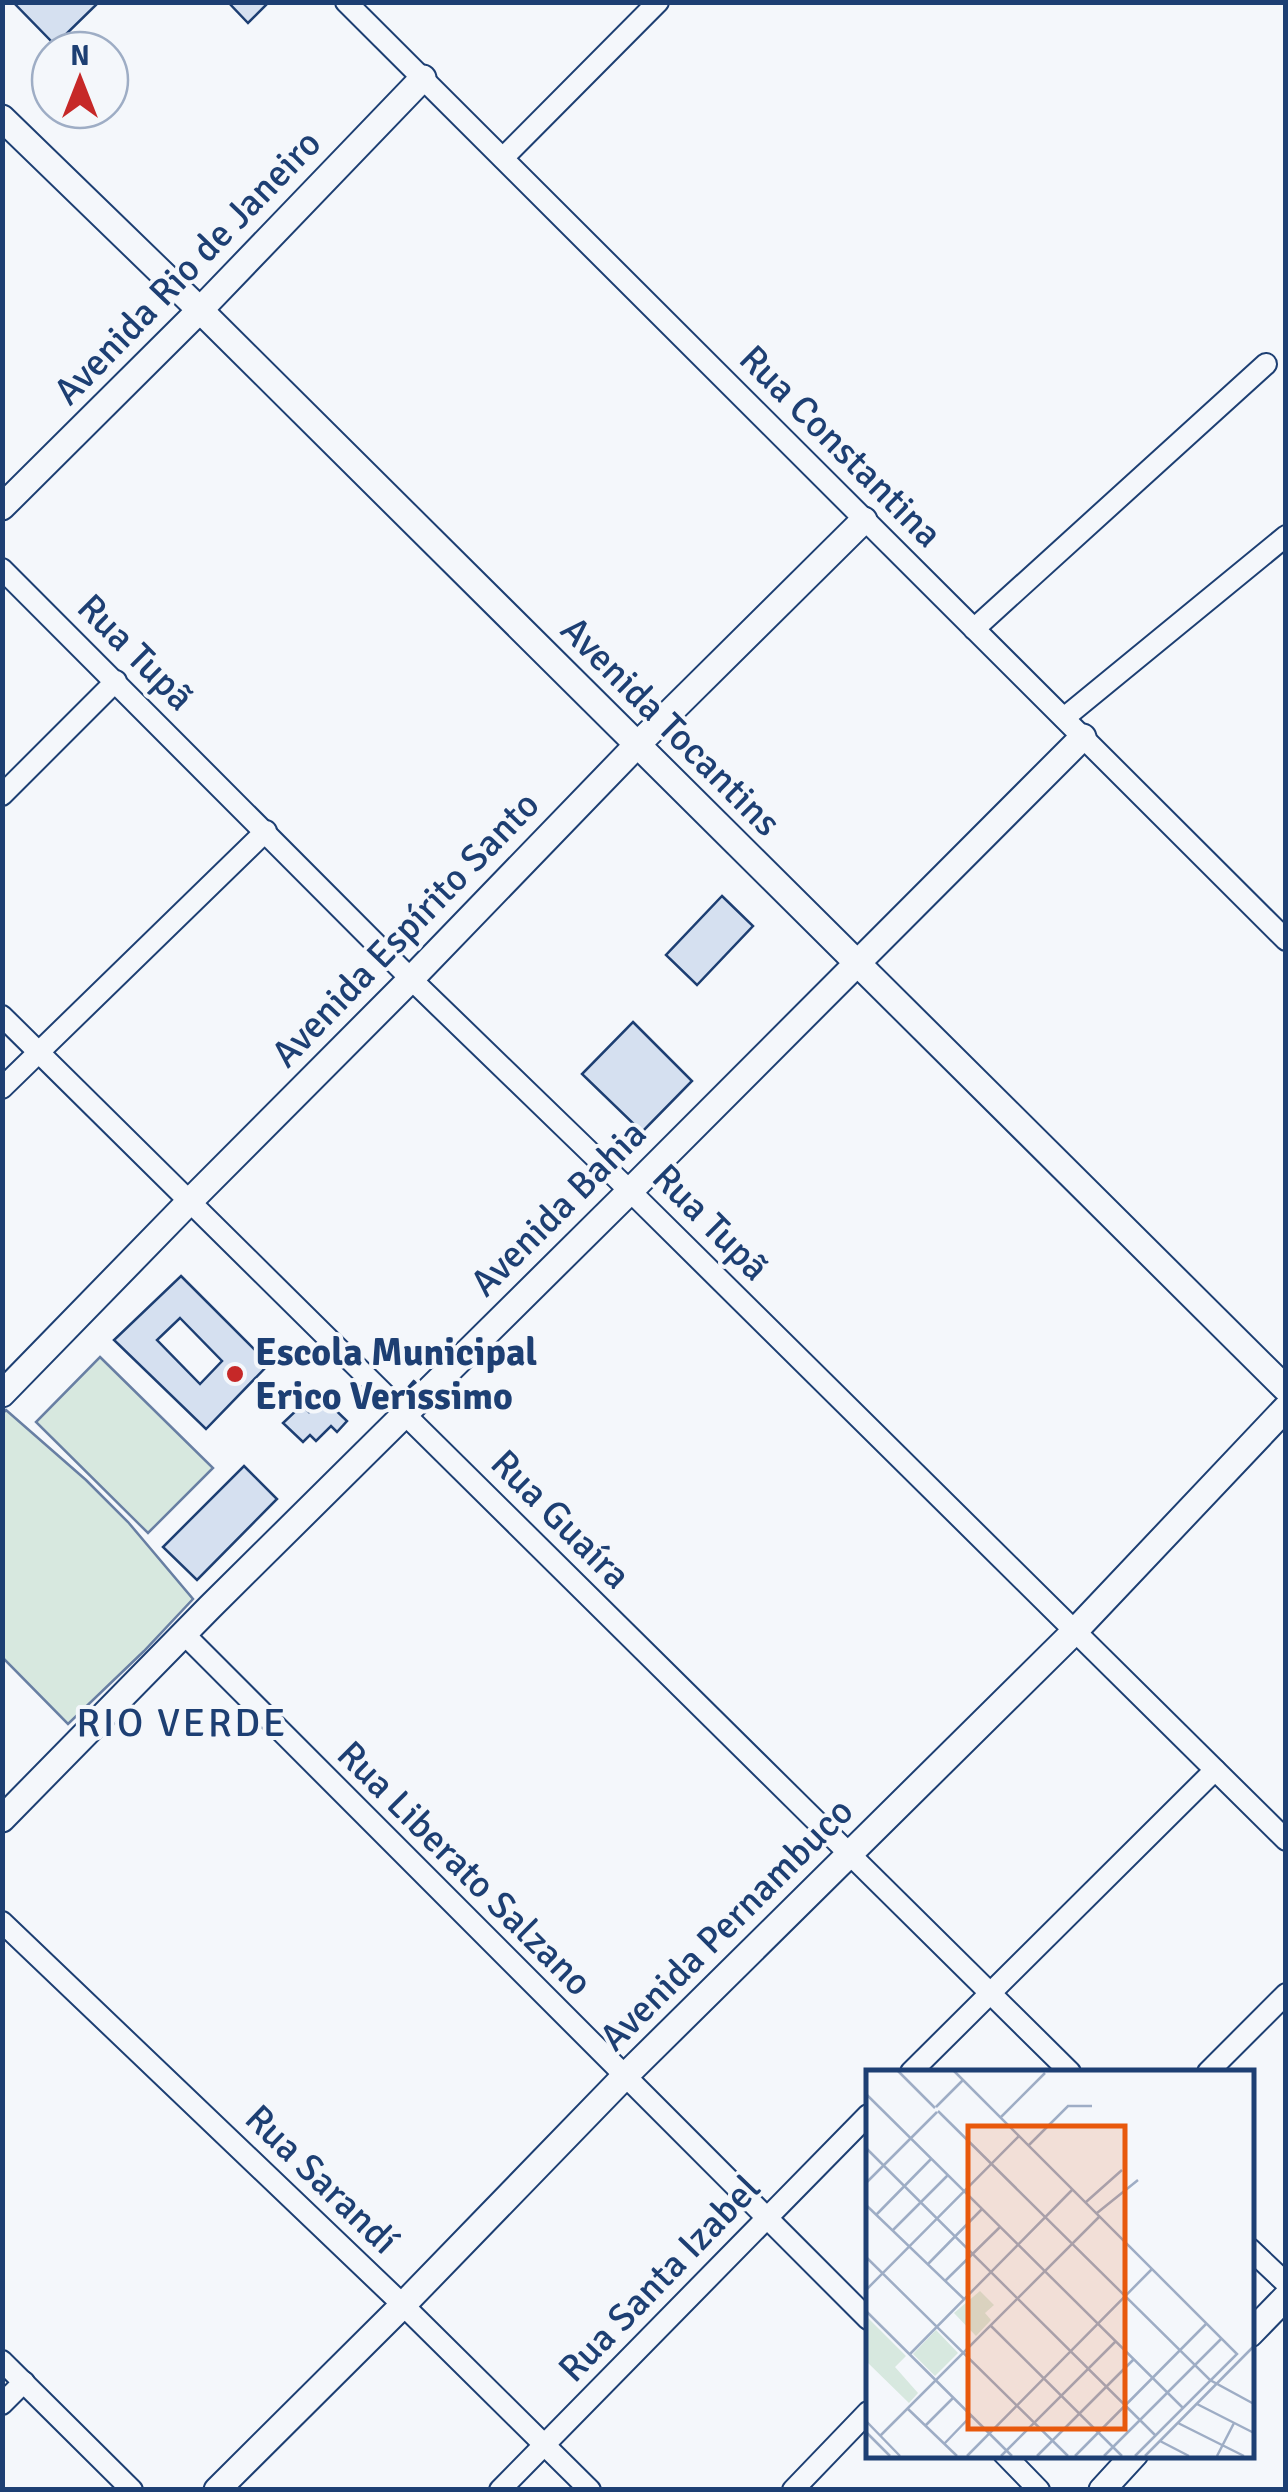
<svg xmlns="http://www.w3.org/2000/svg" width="1288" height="2492" font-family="Signika,sans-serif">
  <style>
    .green { fill: #d7e8df; stroke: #687fa3; stroke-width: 2.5 }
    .building { fill: #d5e0f0; stroke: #1d3f73; stroke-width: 2.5; fill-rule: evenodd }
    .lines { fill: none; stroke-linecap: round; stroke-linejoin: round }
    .minor-casing { stroke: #1d3f73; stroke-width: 24 }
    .tertiary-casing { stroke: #1d3f73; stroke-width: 29 }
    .minor { stroke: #f4f7fb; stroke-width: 20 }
    .tertiary { stroke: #f4f7fb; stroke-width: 25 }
    .poi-dot { fill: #c62828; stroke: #f4f7fb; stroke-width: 4 }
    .labels { text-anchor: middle; stroke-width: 8; stroke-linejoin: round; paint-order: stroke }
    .street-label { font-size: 38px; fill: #1d3f73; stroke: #f4f7fb }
    .poi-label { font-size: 38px; font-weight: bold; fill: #1d3f73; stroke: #f4f7fb; text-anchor: start }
    .neighbourhood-label { font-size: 40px; letter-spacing: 2.5px; fill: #1d3f73; stroke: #f4f7fb }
    .inset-road { fill: none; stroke: #9eadc5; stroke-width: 2.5 }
    .view { fill: #e8590c; fill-opacity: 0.15; stroke: #e8590c; stroke-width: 5 }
    .inset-edge { fill: none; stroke: #1d3f73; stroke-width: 5 }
  </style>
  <rect width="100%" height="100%" fill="#f4f7fb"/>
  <g class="green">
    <polygon points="100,1357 213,1468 148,1533 36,1422"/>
    <polygon points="6,1410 86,1480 128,1522 193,1599 144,1651 68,1724 3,1658 2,1414"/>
  </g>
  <g class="building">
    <polygon points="13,2 99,2 55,45"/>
    <polygon points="228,2 267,2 268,3 248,23"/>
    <polygon points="722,896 753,926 697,985 666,955"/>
    <polygon points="633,1022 692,1081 642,1132 582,1074"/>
    <path d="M181 1276 269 1364 206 1429 114 1340ZM180 1318 222 1361 200 1384 157 1340Z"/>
    <polygon points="323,1398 347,1421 337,1432 331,1426 316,1441 310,1435 303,1442 283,1423 302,1405 309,1412"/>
    <polygon points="244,1466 277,1499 197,1580 163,1547"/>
  </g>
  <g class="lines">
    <defs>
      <g id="minor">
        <polyline points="346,2 1286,940"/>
        <polyline points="503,158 658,2"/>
        <polyline points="2,569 411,979 630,1191 1286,1840"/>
        <polyline points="974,629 1266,364"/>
        <polyline points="1064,718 1286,536"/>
        <polyline points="2,795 116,681"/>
        <polyline points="2,1016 1070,2072"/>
        <polyline points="2,1088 266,831"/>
        <polyline points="184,1634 868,2319"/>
        <polyline points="2,1922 403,2305 590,2490"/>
        <polyline points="911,2072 1215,1770"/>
        <polyline points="1208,2072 1286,1994"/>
        <polyline points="1250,2249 1286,2283"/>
        <polyline points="2,2361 132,2490"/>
        <polyline points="2,2404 24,2382"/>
        <polyline points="1004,2454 1039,2490"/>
        <polyline points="500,2490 868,2115"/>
        <polyline points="793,2490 868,2412"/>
      </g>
      <g id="tertiary">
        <polyline points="2,118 200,310 1286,1389"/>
        <polyline points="2,507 200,310 423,78"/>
        <polyline points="2,1394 190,1201 411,979 637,745 864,520"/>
        <polyline points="2,1819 210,1607 630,1191 1083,737"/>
        <polyline points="1250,2334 1286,2297"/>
        <polyline points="217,2490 403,2305 624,2077 1075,1631 1286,1408"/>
        <polyline points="1102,2490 1135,2454"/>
      </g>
    </defs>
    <use href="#minor" class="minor-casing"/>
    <use href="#tertiary" class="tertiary-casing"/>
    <use href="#minor" class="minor"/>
    <use href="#tertiary" class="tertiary"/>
  </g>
  <circle class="poi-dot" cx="235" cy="1374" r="10"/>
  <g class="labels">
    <g class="street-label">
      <text transform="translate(187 267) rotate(-46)" y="13">Avenida Rio de Janeiro</text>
      <text transform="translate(841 446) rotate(45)" y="13">Rua Constantina</text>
      <text transform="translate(136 652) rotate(45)" y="13">Rua Tupã</text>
      <text transform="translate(671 726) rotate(45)" y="13">Avenida Tocantins</text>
      <text transform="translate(405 929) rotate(-46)" y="13">Avenida Espírito Santo</text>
      <text transform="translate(558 1208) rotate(-45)" y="13">Avenida Bahia</text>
      <text transform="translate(711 1222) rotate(45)" y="13">Rua Tupã</text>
      <text transform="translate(561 1519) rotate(45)" y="13">Rua Guaíra</text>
      <text transform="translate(465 1868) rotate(45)" y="13">Rua Liberato Salzano</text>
      <text transform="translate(726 1924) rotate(-45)" y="13">Avenida Pernambuco</text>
      <text transform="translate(322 2179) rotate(44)" y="13">Rua Sarandí</text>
      <text transform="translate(659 2278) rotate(-46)" y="13">Rua Santa Izabel</text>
    </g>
    <g class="poi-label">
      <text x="255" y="1365">Escola Municipal<tspan x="255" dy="44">Erico Veríssimo</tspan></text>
    </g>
    <g class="neighbourhood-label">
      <text x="182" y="1736">RIO VERDE</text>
    </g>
  </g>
  <g transform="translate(866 2070)">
    <rect width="388" height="388" fill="#f4f7fb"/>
    <path d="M114 221 128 235 119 243 125 250 110 266 88 243ZM0 246 40 286 29 297 52 323 43 333 0 291ZM70 260 92 283 69 306 47 284Z" fill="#d7e8df"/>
    <path class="inset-road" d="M32 1 69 38M88 1 371 284 269 386M0 24 317 338M70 37 97 10M72 41 344 310 388 334M135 47 179 3M163 75 202 36H226M0 78 289 365M0 113 71 42M220 132 256 100M0 135 98 229M231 143 272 110M10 145 65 89M27 160 81 106M0 187 202 386M62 194 116 139M79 211 134 157M0 220 153 66M0 241 146 386M124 255 256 386M43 285 207 119M331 334 388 363M41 338 91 386M0 351 34 386M312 353 378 386M59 356 87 328M0 362 24 386M14 366 234 146M294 371 323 386M78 374 105 346M101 386 286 199M135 386 250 271M171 386 268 289M209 386 341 253M238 386 356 268M279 386 388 276M351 386 368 353"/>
    <path class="view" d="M102 56H259V359H102Z"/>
    <rect width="388" height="388" class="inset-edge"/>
  </g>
  <rect width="1288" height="2492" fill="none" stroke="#1d3f73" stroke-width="10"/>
  <g transform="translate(80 80)"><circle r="48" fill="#f4f7fb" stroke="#9eadc5" stroke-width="2.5"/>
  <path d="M0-8L18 38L0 25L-18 38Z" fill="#c62828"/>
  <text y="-15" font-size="28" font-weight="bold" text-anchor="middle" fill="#1d3f73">N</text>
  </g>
</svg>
